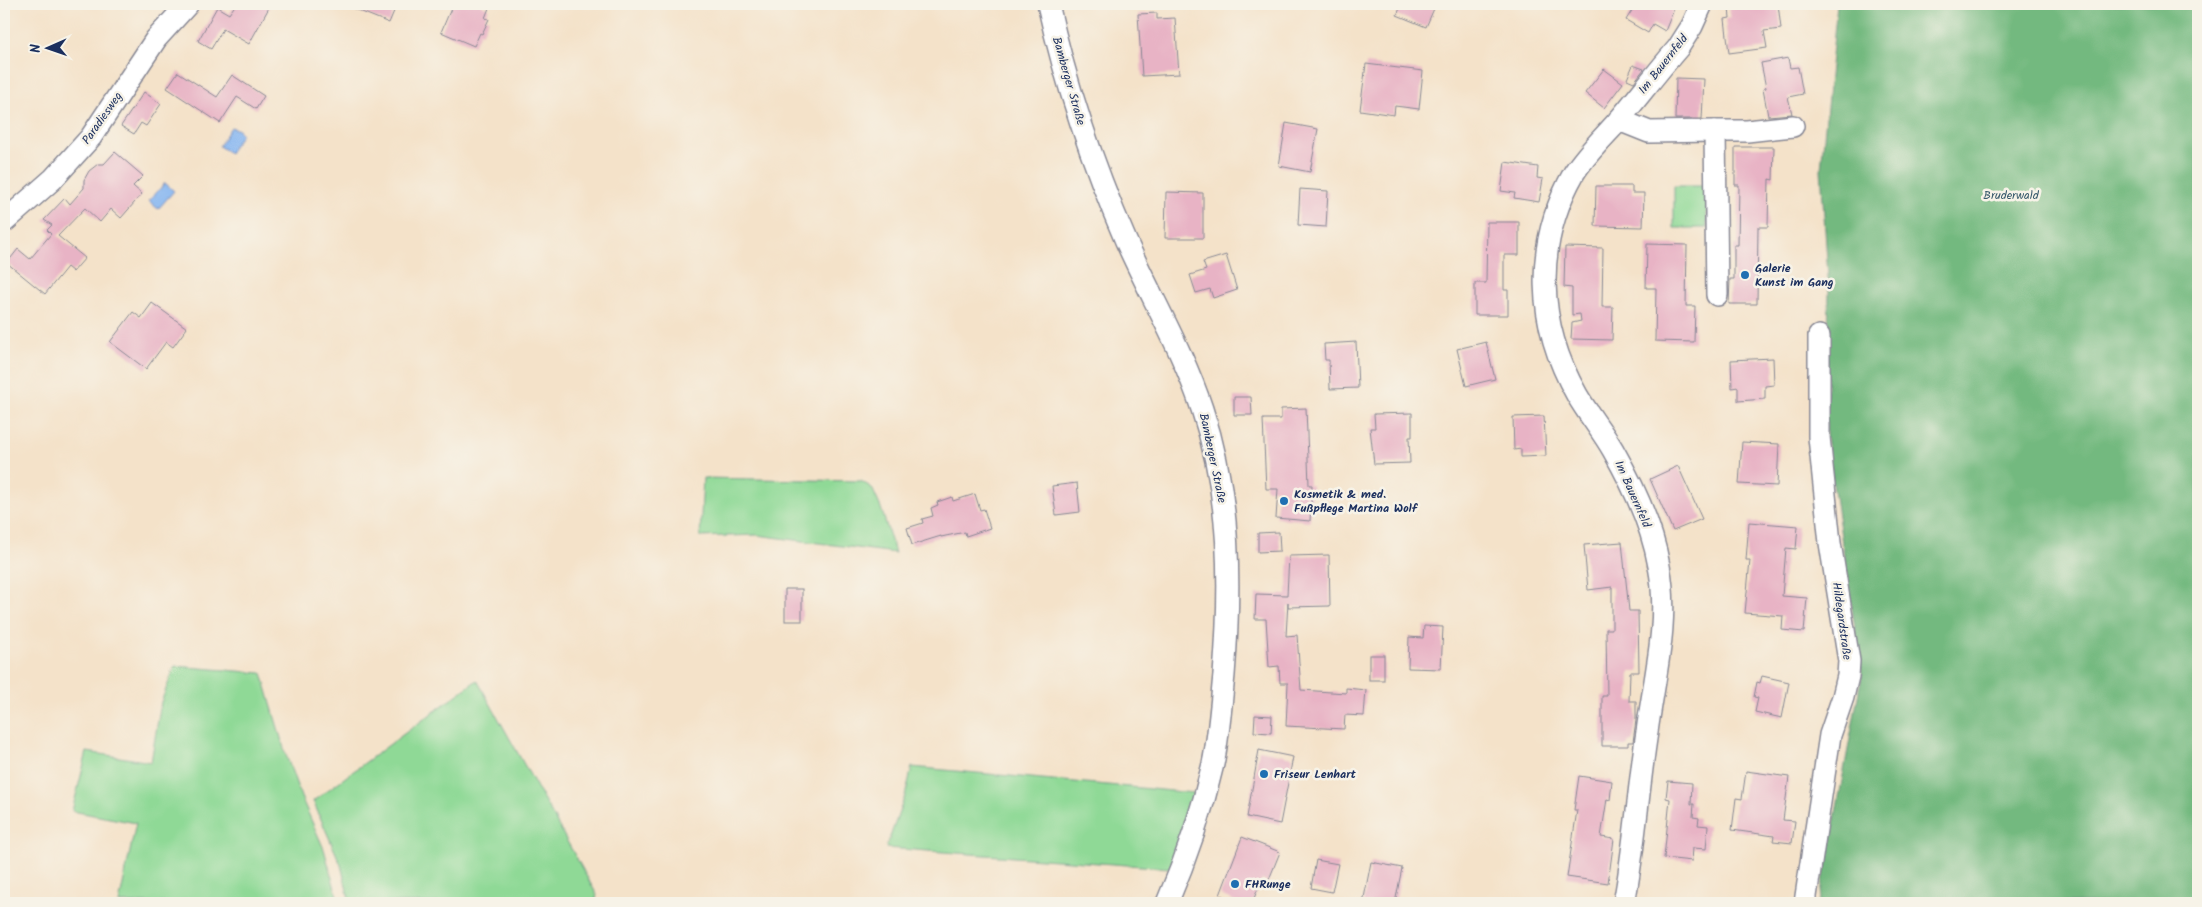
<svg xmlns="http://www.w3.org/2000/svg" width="2202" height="907" font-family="Kalam,sans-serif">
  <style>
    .green { fill: #8fd996; stroke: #55847a }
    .forest { fill: #73b97f; stroke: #47746e }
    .water { fill: #86b6f1; stroke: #5072a8 }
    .building { fill: #e8b3c5 }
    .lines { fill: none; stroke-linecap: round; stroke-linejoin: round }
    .minor-casing { stroke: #888894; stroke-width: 24 }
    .minor { stroke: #fff; stroke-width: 21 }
    .poi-dot { fill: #1f6fb2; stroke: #f7f3e8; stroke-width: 2 }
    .labels { text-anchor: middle; stroke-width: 5; stroke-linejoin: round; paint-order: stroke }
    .street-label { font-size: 12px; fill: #1b2f5e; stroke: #f7f3e8 }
    .park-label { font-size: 12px; fill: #385a6c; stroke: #f7f3e8 }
    .poi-label { font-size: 12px; font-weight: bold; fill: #1b2f5e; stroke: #f7f3e8; text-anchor: start }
  </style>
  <rect width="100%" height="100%" fill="#f7f3e8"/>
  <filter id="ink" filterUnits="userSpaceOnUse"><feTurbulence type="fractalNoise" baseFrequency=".02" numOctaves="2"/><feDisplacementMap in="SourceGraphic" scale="10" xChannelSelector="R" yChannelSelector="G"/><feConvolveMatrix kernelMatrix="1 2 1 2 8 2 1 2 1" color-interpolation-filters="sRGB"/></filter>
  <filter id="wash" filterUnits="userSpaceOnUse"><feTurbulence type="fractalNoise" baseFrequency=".0096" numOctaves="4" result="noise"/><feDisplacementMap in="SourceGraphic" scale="20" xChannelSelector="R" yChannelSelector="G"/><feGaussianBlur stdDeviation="1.12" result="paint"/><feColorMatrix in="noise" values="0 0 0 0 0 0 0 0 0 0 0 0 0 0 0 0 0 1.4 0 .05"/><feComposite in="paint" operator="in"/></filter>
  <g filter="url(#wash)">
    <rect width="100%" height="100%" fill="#f4e2c9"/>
    <g class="green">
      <polygon points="1674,186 1706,186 1707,228 1674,228"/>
      <polygon points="703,478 861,481 872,488 881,508 895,553 757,535 700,537"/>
      <polygon points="175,666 262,673 285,752 301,797 324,849 339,903 119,903 136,823 72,811 87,752 151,762 161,702"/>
      <polygon points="477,680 597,895 595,902 350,903 341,865 313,801"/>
      <polygon points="912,767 1194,793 1170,868 886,848 905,796"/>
    </g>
    <polygon class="forest" points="1837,4 2198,4 2198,903 1819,903 1862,675 1826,437 1829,291 1821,169"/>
    <g class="water">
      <polygon points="231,127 239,130 238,131 242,134 229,153 219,146"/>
      <polygon points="165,183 174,191 158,209 149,201"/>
    </g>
    <g id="blocks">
      <g class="building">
        <polygon points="236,4 271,4 249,44 223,29 211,49 198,41 217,7 229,14"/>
        <polygon points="342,4 397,4 389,23"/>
        <polygon points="453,4 479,4 489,8 485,18 489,19 482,34 480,33 474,46 441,32"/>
        <polygon points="1402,4 1436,4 1426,27 1397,15"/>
        <polygon points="1636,4 1676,4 1665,31 1653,24 1648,33 1626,20"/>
        <polygon points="1768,4 1778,4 1781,29 1764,31 1767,48 1729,53 1725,19 1730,18 1729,8"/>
        <polygon points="1157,13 1157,19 1175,18 1179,74 1142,76 1138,14"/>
        <polygon points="1788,58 1790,68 1798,67 1803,94 1788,97 1792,114 1768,116 1763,89 1766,88 1761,63"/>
        <polygon points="1366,64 1423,71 1419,109 1395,106 1394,115 1360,110"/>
        <polygon points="1633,65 1644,69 1634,82 1627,79"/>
        <polygon points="1604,69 1623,83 1604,108 1585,93"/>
        <polygon points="178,72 217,97 232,75 264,96 256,109 237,97 220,123 167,88"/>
        <polygon points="1676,78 1704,79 1702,119 1675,119"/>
        <polygon points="144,92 161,104 146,126 141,123 134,134 121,126"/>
        <polygon points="1286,123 1318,129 1310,172 1279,166"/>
        <polygon points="1735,147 1774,147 1773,180 1769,179 1768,227 1758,227 1757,304 1729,304 1730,279 1734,279 1734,245 1738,245 1739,185 1735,185"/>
        <polygon points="115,152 143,176 133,186 142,194 121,218 111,209 100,222 85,208 58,236 85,258 73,272 67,267 45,294 7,263 18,249 30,259 51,234 47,230 52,225 44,220 65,198 70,204 84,188 84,180 89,171 98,164 104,164"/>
        <polygon points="1505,162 1538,167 1537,178 1543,179 1539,202 1514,198 1515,193 1501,191"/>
        <polygon points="1596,186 1632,186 1632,193 1644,193 1643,227 1595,226"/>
        <polygon points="1300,189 1328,191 1326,227 1298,225"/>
        <polygon points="1166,192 1203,193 1203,238 1165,238"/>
        <polygon points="1487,222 1519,222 1519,255 1504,255 1504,290 1508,290 1508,315 1475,315 1475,283 1486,283"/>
        <polygon points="1647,244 1687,245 1686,306 1695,306 1694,342 1655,341 1656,288 1646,288"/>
        <polygon points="1565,247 1603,248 1602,307 1613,307 1612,340 1571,339 1572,323 1581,321 1580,314 1572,315 1572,288 1564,287"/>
        <polygon points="1226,255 1237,290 1213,298 1210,289 1196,293 1190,275 1206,270 1203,262"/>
        <polygon points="152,303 187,328 173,347 166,342 146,369 110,342 133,312 141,318"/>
        <polygon points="1356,342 1358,388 1330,389 1329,360 1325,360 1324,344"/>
        <polygon points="1486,342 1495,379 1466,386 1457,349"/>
        <polygon points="1773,358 1774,385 1765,386 1765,399 1738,401 1738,387 1732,388 1731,360"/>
        <polygon points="1234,397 1251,397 1252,415 1234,415"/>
        <polygon points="1306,408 1309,485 1312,485 1310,521 1276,518 1278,489 1266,489 1263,419 1281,419 1281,409"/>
        <polygon points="1412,413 1412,437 1409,437 1410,463 1374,464 1370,428 1375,428 1374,414"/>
        <polygon points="1544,416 1546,456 1521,457 1521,449 1514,450 1513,417"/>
        <polygon points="1742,442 1779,444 1777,486 1739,484"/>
        <polygon points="1678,466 1702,519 1673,531 1650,479"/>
        <polygon points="1077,483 1080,512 1056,515 1052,486"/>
        <polygon points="975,494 980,510 984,509 990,528 966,536 965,532 941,537 941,536 912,545 907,528 923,523 922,519 933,516 931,508 938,505 937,502 952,497 953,501"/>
        <polygon points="1749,522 1798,526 1796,549 1786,548 1782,596 1807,598 1804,632 1782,630 1783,616 1745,613 1750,560 1746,560"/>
        <polygon points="1279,532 1280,551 1258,552 1258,533"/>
        <polygon points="1622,542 1629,611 1638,611 1639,672 1630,672 1629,701 1636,701 1636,720 1633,742 1628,742 1628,746 1602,746 1602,696 1607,696 1606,629 1612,629 1612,587 1588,590 1584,545"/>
        <polygon points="1329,555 1330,606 1288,607 1288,602 1286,636 1297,635 1301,690 1346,693 1346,688 1366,690 1364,716 1345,715 1344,729 1286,726 1288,683 1280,683 1279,666 1269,667 1266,619 1255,619 1256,594 1287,595 1289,556"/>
        <rect x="785" y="589" width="17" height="32"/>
        <polygon points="1424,626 1443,627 1441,669 1408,668 1409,637 1423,638"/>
        <rect x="1369" y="655" width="15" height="25"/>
        <polygon points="1762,676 1789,682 1782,718 1755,712 1758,698 1754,697 1757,682 1760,683"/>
        <polygon points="1255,715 1272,716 1271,733 1254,732"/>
        <polygon points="1259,750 1293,757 1280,824 1247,817"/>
        <polygon points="1746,771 1789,777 1783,820 1795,821 1792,843 1773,841 1774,836 1732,830 1736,798 1742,799"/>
        <polygon points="1579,776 1612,781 1610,800 1607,799 1601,837 1614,839 1608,883 1567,877 1577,810 1574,810"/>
        <polygon points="1668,781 1692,783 1691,804 1694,804 1693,817 1699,818 1698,825 1708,826 1706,849 1693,848 1692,861 1664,858 1670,799 1666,798"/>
        <polygon points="1242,837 1280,852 1268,882 1262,879 1252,903 1240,903 1220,895"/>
        <polygon points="1316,860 1338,864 1332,892 1311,888"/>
        <polygon points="1371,862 1402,868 1395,903 1363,903"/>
      </g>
    </g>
  </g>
  <g filter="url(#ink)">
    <use href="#blocks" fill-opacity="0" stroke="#888894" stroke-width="1"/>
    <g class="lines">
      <defs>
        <g id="minor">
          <path d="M1048 4C1066 85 1093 165 1126 241 1151 297 1183 351 1202 409 1231 495 1231 586 1224 675 1221 705 1219 735 1213 764 1202 812 1186 859 1167 903"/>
          <polyline points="1619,120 1649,132 1715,131"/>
          <polyline points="4,222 53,179 91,137 156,39 188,4"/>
          <polyline points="1717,295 1715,131 1747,131 1793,126"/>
          <path d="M1624 903C1635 847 1638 789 1647 732 1654 678 1670 621 1659 566 1652 525 1633 485 1613 450 1602 431 1588 414 1577 395 1537 325 1533 245 1574 173 1586 154 1604 137 1619 120 1639 96 1658 71 1678 48L1692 26 1702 4"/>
          <polyline points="1805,903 1830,735 1843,697 1848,676 1849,661 1830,543 1819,437 1819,336"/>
        </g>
      </defs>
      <use href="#minor" class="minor-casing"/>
      <use href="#minor" class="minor"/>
    </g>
  </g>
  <g class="poi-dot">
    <circle cx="1745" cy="275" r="5"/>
    <circle cx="1284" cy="501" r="5"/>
    <circle cx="1264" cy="774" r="5"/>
    <circle cx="1235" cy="884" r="5"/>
  </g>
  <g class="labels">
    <g class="street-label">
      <text transform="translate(1663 64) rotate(-52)" y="4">Im Bauernfeld</text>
      <text transform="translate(1069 81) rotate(74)" y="4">Bamberger Straße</text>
      <text transform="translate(102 118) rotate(-55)" y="4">Paradiesweg</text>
      <text transform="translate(1213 458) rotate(78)" y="4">Bamberger Straße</text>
      <text transform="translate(1633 494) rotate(66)" y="4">Im Bauernfeld</text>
      <text transform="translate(1842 621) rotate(82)" y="4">Hildegardstraße</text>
    </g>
    <g class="park-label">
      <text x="2011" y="199">Bruderwald</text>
    </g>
    <g class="poi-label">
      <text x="1755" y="272">Galerie<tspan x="1755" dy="14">Kunst im Gang</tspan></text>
      <text x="1294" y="498">Kosmetik &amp; med.<tspan x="1294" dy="14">Fußpflege Martina Wolf</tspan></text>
      <text x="1274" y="778">Friseur Lenhart</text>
      <text x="1245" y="888">FHRunge</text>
    </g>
  </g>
  <rect width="2202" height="907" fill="none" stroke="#f7f3e8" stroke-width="20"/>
  <g transform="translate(48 48) rotate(268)" stroke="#f7f3e8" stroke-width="4" paint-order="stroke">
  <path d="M0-4L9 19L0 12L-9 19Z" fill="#1b2f5e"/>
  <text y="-8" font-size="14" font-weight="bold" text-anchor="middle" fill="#1b2f5e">N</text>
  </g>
</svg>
